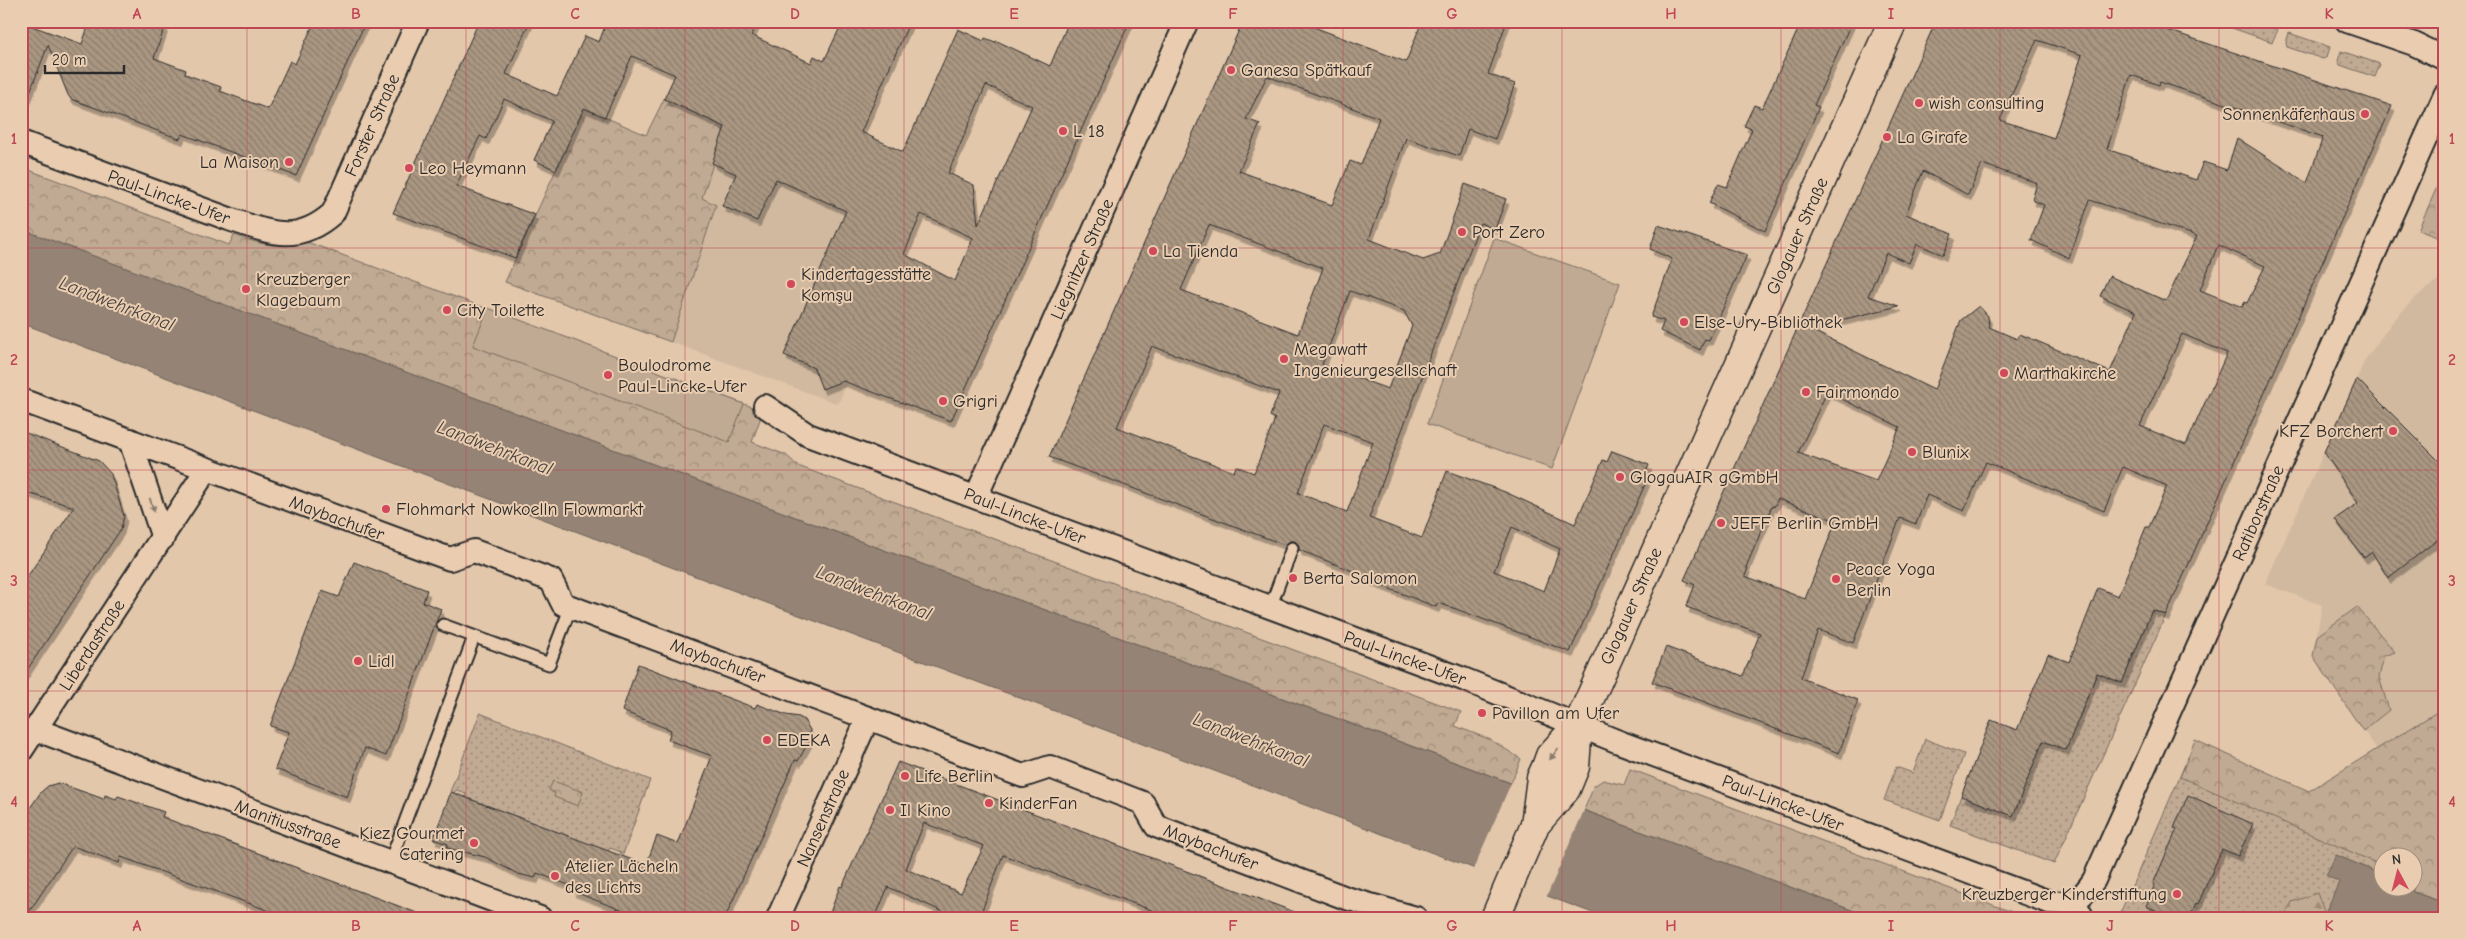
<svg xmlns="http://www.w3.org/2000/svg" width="2466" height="939" font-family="'Comic Neue',sans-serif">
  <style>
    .built { fill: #d1b99f }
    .grass { fill: url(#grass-dots); stroke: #766a5f }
    .forest { fill: url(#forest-firs); stroke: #766a5f }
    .park { fill: url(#park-crowns); stroke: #766a5f }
    .pitch { fill: #c1aa93; stroke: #766a5f }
    .water { fill: #958475; stroke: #6b6057 }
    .pier { fill: #e2c7ab }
    .building { fill: url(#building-back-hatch); stroke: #2b2b2b; fill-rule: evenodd; filter: url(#shadow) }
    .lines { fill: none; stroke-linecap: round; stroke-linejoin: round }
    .lane-casing { stroke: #2b2b2b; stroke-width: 15 }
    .street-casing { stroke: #2b2b2b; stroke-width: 26 }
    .secondary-casing { stroke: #2b2b2b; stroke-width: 31 }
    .lane { stroke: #eacdb0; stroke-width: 11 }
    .street { stroke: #eacdb0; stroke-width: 22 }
    .secondary { stroke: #eacdb0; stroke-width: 28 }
    .oneway { fill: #8a7c6e }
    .grid { fill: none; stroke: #c04656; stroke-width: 1; stroke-opacity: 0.55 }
    .poi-dot { fill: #d1495b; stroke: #eacdb0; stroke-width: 2 }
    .labels { text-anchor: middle; stroke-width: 4; stroke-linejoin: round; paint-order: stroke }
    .poi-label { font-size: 18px; fill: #2b2b2b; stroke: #eacdb0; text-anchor: start }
    .street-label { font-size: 18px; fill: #2b2b2b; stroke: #eacdb0 }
    .water-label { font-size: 19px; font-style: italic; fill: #46413e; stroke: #eacdb0 }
    .neatline { fill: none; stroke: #c04656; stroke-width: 2 }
    .grid-label { font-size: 16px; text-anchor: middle; font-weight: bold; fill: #c04656 }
  </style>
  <defs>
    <pattern id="grass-dots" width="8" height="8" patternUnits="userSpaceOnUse" patternTransform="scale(1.25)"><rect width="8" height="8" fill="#c1aa93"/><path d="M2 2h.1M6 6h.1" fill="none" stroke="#9d8b78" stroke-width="1.8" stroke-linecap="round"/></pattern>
    <pattern id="forest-firs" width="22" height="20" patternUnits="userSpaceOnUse" patternTransform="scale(1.25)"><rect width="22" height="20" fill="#c1aa93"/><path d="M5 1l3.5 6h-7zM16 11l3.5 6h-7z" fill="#9d8b78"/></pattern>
    <pattern id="park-crowns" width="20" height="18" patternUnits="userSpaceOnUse" patternTransform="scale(1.25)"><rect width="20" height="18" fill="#c1aa93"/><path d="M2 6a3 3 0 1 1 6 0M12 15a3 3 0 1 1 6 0" fill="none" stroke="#9d8b78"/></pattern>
    <pattern id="building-back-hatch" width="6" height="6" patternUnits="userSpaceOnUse" patternTransform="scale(1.25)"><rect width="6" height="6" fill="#aa9782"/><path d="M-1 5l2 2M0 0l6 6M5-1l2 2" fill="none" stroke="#8b7b6b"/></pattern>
    <filter id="shadow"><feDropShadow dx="3" dy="5.5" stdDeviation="0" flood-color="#0004"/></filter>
  </defs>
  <rect width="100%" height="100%" fill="#e2c7ab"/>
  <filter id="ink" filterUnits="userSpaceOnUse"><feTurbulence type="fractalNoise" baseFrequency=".02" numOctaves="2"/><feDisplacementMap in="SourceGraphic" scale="10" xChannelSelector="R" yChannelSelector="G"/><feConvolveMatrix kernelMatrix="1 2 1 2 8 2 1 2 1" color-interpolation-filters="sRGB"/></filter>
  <g filter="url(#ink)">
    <g class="built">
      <polygon points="712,163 931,190 838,404 671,342 716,205 702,198"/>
      <polygon points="2445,274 2445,707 2377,750 2313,656 2322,605 2265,584 2365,360 2393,321 2415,298"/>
    </g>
    <g class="grass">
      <polygon points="2232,21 2253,21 2278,30 2272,42 2232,28"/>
      <polygon points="2289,33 2330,47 2327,57 2323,59 2287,47 2286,43"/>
      <polygon points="2341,51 2380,64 2375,77 2340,65 2338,61"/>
      <polygon points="2152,610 2166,615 2054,864 1950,825 1961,796 2043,741 2066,749 2097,673 2122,683"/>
      <polygon points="480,713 650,780 622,857 619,856 621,852 610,848 608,852 465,797 466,793 456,790 454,793 450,792"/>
      <polygon points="1925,739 1964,754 1940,820 1884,800 1896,767 1913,773"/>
      <polygon points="2187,760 2375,816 2421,862 2414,884 2414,856 2384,856 2383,875 2336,855 2340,881 2325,914 2334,918 2118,918"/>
    </g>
    <polygon class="forest" points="2317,893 2325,914 2334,918 2284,918 2292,902"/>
    <g class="park">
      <polygon points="664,99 725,127 702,198 716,205 671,342 505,282 584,108 646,135"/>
      <path d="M21 167 229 245 234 235C259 244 281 250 307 242L763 411 752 442 786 455 798 466 1461 712 1455 726 1491 740 1521 759 1511 783 21 229Z"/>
      <polygon points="2445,169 2445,240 2418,230"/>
      <polygon points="2357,607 2395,652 2384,656 2379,677 2389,710 2363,731 2313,656 2317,636"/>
      <polygon points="2445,707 2445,903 2413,892 2415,880 2414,879 2414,856 2384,856 2383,866 2180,777 2195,740 2309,791"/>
      <polygon points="1630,769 2028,918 1873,918 1584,810 1594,786 1603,780 1624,785"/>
      <polygon points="553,781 583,792 578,806 554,797 555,793 549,790"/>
    </g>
    <g class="pitch">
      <polygon points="1494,238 1620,283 1552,469 1427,424"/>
      <polygon points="488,308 744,404 729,442 473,346"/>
    </g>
    <g class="water">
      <polygon points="21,229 1873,918 1606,918 21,323"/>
      <polygon points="2336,855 2383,875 2384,886 2410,887 2413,892 2445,903 2445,918 2334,918 2325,914 2339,882 2326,875"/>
    </g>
    <polygon class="pier" points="1512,781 1585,808 1546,898 1473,870"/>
    <g class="building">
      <polygon points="90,21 152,21 165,26 154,58 186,70 185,74 221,87 220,91 268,109 290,61 295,64 315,21 366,21 296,176 182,134 180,139 71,99 68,95 48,45 23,110 21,110 21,22 82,44"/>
      <path d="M479 21H530L506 74 557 96 585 36 599 42 607 21H758L751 35 811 63 814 56 824 61 843 21H910L861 132 903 152 958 29 984 41 985 38 995 42 997 41 1050 66 1069 21H1130L951 421 843 381 822 389 814 368 784 355 846 211 776 179 757 221 722 206 736 174 712 163 725 127 664 99 675 75 632 56 605 117 584 108 556 170 534 160 552 121 504 99 486 139 480 136 456 186 535 215 515 258 393 213ZM986 85 1032 106 978 225 974 185 948 173ZM921 214 973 238 955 281 904 254Z"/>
      <path d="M1243 21H1298L1406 62 1422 21H1507L1488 74 1515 84 1495 139 1468 129 1459 156 1406 138 1369 239 1423 260 1440 254 1465 184 1506 199 1495 229 1480 223 1369 518 1422 538 1447 471 1505 492 1575 524 1603 460 1607 462 1612 451 1649 465 1643 479 1647 480 1570 652 1456 609 1438 603 1436 607 1367 580 1368 577 1299 550 1298 544 1295 541H1290L1285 545 1049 457ZM1267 76 1379 118 1361 165 1350 161 1332 205 1239 171 1260 124 1246 119ZM1209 225 1323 268 1298 334 1181 290ZM1350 291 1404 311 1412 326 1388 389 1322 365ZM1152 346 1279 393 1270 416 1275 419 1254 473 1236 466 1234 472 1117 427ZM1324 424 1373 442 1347 512 1298 493ZM1512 527 1560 549 1544 591 1494 571Z"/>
      <polygon points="1802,21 1852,21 1814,105 1819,107 1765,231 1709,203 1718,184 1727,187 1752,129 1744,126 1754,105 1762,108"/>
      <path d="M1936 21H2141L2392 106 2166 615 2152 610 2122 683 2097 673 2066 750 2043 741 2013 816 1961 796 1991 720 2017 730 2048 654 2069 662 2098 588 2118 596 2146 527H2149L2167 486 2123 467 2104 511 1986 462 1964 511 1927 495 1916 524 1900 518 1853 643 1818 630 1801 678 1858 700 1839 753 1652 682 1666 647 1743 676 1760 633 1686 607 1695 585 1684 580ZM2037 40 2082 55 2054 138 2000 120ZM2131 75 2159 85 2160 82 2323 137 2307 183 2237 138 2227 170 2203 162 2196 180 2107 149ZM1982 164 2037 183 2032 200 2044 205 2031 240 2069 258 2090 200 2197 236 2166 301 2109 276 2100 296 2136 312 2110 372 2020 334 2017 339 1989 327 1988 316 1979 306 1961 320 1934 390 1807 328 1899 306 1868 296 1886 253 1909 263 1917 244 1943 255 1952 234 1906 214 1923 171 1968 195ZM2218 245 2265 266 2247 303 2245 302 2242 307 2200 290ZM2182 334 2227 353 2186 445 2140 426ZM1827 392 1900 427 1876 481 1798 453ZM1778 499 1836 521 1805 599 1745 576 1748 568 1746 567 1772 506 1774 507Z"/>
      <polygon points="1658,225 1747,255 1709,340 1705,339 1700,350 1660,331 1664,321 1651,317 1672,259 1650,249"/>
      <polygon points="2357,379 2445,467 2445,534 2388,578 2372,552 2364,558 2335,519 2358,503 2324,452"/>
      <polygon points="21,431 99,461 111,474 124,516 121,529 21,679 21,586 74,507 21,491"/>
      <polygon points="354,562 427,590 423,602 441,609 386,756 365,748 347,797 275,769 289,732 270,726 322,591 339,597"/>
      <polygon points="638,664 755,708 757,704 786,715 799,717 804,720 810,730 809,741 798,761 795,760 725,918 642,918 572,891 574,887 537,873 535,878 518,874 485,857 447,848 448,844 433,839 451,792 646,865 657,836 678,844 712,756 668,740 671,730 622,711"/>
      <path d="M898 762 1305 916V918H1161L1162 914 1003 855 979 918H957L888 887 875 918H828L840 886 842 887ZM924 823 984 846 961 893 906 869Z"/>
      <polygon points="58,783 104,799 105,795 116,799 118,796 164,812 162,817 425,916 424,918 289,918 121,857 119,863 73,846 25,918 21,918 21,821 41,792 48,786"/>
      <polygon points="2188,795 2253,824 2238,856 2222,849 2198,904 2196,903 2189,918 2173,918 2146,906 2155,884 2153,884 2177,829 2174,828"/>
    </g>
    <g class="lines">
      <defs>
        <g id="lane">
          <polyline points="1270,608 1292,548"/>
          <polyline points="443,625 549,664 571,606"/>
          <polyline points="390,862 474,637"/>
          <polyline points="2079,900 2089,918"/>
        </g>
        <g id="street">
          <polyline points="2347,21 2414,44 2445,59"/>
          <path d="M21 142 229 219C271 233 297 245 333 213L418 21"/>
          <polyline points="21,400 450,559 474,551 551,580 563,604 1023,776 1050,767 1143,803 1156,826 1346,898 1416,918"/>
          <path d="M765 406 808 435 1463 679 1619 742 2049 902C2074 905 2080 901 2094 880L2445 95"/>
          <polyline points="130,440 163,538"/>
          <polyline points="976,497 1187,21"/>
          <polyline points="37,730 540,918"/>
          <polyline points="21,751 207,469"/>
          <polyline points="778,918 868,718"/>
        </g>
        <g id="secondary">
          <polyline points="1535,825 1566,789 1575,767 1578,725 1893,21"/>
          <polyline points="1495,918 1535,825 1541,778 1546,767 1550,756 1578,725"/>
        </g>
      </defs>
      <use href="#lane" class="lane-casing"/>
      <use href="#street" class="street-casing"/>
      <use href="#secondary" class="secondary-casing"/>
      <use href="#lane" class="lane"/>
      <use href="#street" class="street"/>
      <use href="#secondary" class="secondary"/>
    </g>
    <defs><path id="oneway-solid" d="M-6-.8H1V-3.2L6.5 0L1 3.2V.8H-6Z" transform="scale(1.25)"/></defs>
    <g class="oneway">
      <use href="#oneway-solid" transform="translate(152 505) rotate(71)"/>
      <use href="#oneway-solid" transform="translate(1554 754) rotate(127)"/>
    </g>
  </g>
  <path class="grid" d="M247 21V918M466 21V918M685 21V918M904 21V918M1123 21V918M1343 21V918M1562 21V918M1781 21V918M2000 21V918M2219 21V918M21 248H2445M21 470H2445M21 691H2445"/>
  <g class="poi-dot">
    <circle cx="1231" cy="70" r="5"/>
    <circle cx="1919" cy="103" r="5"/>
    <circle cx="2365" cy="114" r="5"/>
    <circle cx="1063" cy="131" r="5"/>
    <circle cx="1887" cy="137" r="5"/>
    <circle cx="289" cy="162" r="5"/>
    <circle cx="409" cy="168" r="5"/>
    <circle cx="1462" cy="232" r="5"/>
    <circle cx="1153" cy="251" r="5"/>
    <circle cx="791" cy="284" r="5"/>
    <circle cx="246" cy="289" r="5"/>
    <circle cx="447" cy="310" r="5"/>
    <circle cx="1684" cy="322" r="5"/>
    <circle cx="1284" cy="359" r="5"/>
    <circle cx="2004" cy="373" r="5"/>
    <circle cx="608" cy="375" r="5"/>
    <circle cx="1806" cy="392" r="5"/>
    <circle cx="943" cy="401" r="5"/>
    <circle cx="2393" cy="431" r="5"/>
    <circle cx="1912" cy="452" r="5"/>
    <circle cx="1620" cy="477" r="5"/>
    <circle cx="386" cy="509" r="5"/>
    <circle cx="1721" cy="523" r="5"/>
    <circle cx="1293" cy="578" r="5"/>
    <circle cx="1836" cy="579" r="5"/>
    <circle cx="358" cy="661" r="5"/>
    <circle cx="1482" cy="713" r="5"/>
    <circle cx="767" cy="740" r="5"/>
    <circle cx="905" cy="776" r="5"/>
    <circle cx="989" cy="803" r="5"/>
    <circle cx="890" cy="810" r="5"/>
    <circle cx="474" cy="843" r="5"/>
    <circle cx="555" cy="876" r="5"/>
    <circle cx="2177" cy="894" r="5"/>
  </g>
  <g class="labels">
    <g class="poi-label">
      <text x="1241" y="76">Ganesa Spätkauf</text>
      <text x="1929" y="109">wish consulting</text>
      <text x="2355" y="120" text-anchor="end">Sonnenkäferhaus</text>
      <text x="1073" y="137">L 18</text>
      <text x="1897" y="143">La Girafe</text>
      <text x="279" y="168" text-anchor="end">La Maison</text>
      <text x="419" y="174">Leo Heymann</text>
      <text x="1472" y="238">Port Zero</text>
      <text x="1163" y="257">La Tienda</text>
      <text x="801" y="280">Kindertagesstätte<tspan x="801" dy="21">Komşu</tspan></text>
      <text x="256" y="285">Kreuzberger<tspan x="256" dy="21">Klagebaum</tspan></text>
      <text x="457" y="316">City Toilette</text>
      <text x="1694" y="328">Else-Ury-Bibliothek</text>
      <text x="1294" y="355">Megawatt<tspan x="1294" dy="21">Ingenieurgesellschaft</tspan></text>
      <text x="618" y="371">Boulodrome<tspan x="618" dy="21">Paul-Lincke-Ufer</tspan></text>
      <text x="2014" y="379">Marthakirche</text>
      <text x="1816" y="398">Fairmondo</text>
      <text x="953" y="407">Grigri</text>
      <text x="2383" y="437" text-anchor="end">KFZ Borchert</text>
      <text x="1922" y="458">Blunix</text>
      <text x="1630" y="483">GlogauAIR gGmbH</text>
      <text x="396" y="515">Flohmarkt Nowkoelln Flowmarkt</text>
      <text x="1731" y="529">JEFF Berlin GmbH</text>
      <text x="1846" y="575">Peace Yoga<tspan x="1846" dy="21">Berlin</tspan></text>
      <text x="1303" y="584">Berta Salomon</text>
      <text x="368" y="667">Lidl</text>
      <text x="1492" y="719">Pavillon am Ufer</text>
      <text x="777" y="746">EDEKA</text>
      <text x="915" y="782">Life Berlin</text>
      <text x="999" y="809">KinderFan</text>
      <text x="900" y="816">Il Kino</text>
      <text x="464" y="839" text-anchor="end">Kiez Gourmet<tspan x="464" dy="21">Catering</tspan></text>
      <text x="565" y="872">Atelier Lächeln<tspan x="565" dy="21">des Lichts</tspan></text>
      <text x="2167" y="900" text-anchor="end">Kreuzberger Kinderstiftung</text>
    </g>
    <g class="street-label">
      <text transform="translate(372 125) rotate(-66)" y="6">Forster Straße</text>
      <text transform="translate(169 197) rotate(20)" y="6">Paul-Lincke-Ufer</text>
      <text transform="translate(1797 236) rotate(-66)" y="6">Glogauer Straße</text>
      <text transform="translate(1082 259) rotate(-66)" y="6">Liegnitzer Straße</text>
      <text transform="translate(2258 513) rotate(-66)" y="6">Ratiborstraße</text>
      <text transform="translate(1025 516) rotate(21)" y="6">Paul-Lincke-Ufer</text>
      <text transform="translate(337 518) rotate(20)" y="6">Maybachufer</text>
      <text transform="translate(1631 606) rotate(-66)" y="6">Glogauer Straße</text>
      <text transform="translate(92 645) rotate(-57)" y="6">Liberdastraße</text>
      <text transform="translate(1405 658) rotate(20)" y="6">Paul-Lincke-Ufer</text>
      <text transform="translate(718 661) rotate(20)" y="6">Maybachufer</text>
      <text transform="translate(1783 803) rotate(21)" y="6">Paul-Lincke-Ufer</text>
      <text transform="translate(823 818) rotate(-66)" y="6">Nansenstraße</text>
      <text transform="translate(288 824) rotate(20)" y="6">Manitiusstraße</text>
      <text transform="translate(1211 847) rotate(21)" y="6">Maybachufer</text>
    </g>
    <g class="water-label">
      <text transform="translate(117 303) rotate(21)" y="7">Landwehrkanal</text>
      <text transform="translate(495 447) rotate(21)" y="7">Landwehrkanal</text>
      <text transform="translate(874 592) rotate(21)" y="7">Landwehrkanal</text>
      <text transform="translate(1251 739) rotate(21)" y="7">Landwehrkanal</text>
    </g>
  </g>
  <rect width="2466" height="939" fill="none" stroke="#eacdb0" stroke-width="55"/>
  <g transform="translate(2398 872) rotate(353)"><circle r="24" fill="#eacdb0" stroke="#9e8c7b"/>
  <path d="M0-4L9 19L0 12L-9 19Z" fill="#d1495b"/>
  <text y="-8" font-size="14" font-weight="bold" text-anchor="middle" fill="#2b2b2b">N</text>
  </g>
  <path d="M45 65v8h79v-8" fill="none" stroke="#2b2b2b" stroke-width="2.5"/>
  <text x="52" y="65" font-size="15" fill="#2b2b2b" stroke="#eacdb0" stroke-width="4" paint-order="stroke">20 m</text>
  <rect x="28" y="28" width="2410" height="884" class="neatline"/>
  <g class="grid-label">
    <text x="137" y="19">A</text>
    <text x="356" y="19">B</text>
    <text x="575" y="19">C</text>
    <text x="795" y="19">D</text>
    <text x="1014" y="19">E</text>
    <text x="1233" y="19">F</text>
    <text x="1452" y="19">G</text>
    <text x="1671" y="19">H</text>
    <text x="1891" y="19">I</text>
    <text x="2110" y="19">J</text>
    <text x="2329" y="19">K</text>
    <text x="14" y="144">1</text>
    <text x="2452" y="144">1</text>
    <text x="14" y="365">2</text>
    <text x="2452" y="365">2</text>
    <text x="14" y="586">3</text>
    <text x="2452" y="586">3</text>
    <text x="14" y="807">4</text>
    <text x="2452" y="807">4</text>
    <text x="137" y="931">A</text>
    <text x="356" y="931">B</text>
    <text x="575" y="931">C</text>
    <text x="795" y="931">D</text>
    <text x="1014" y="931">E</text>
    <text x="1233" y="931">F</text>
    <text x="1452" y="931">G</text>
    <text x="1671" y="931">H</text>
    <text x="1891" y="931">I</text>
    <text x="2110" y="931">J</text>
    <text x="2329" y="931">K</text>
  </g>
</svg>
